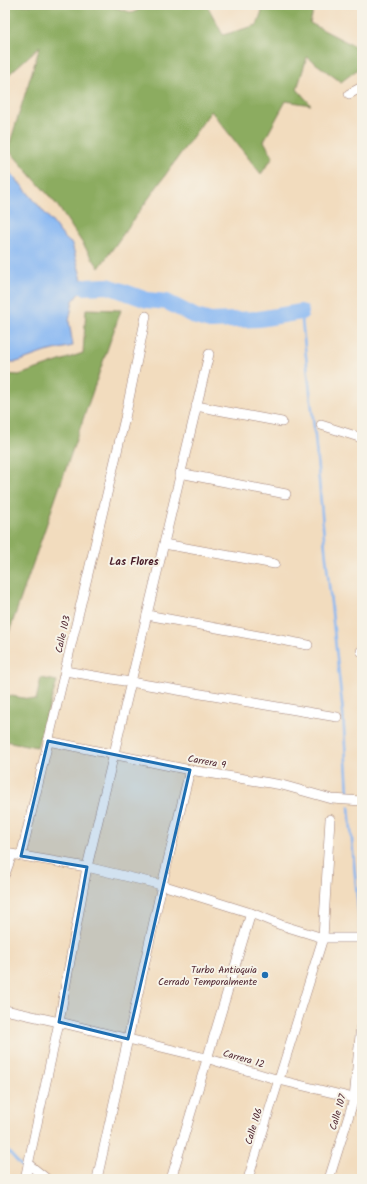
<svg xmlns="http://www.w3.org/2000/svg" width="367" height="1184" font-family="Kalam,sans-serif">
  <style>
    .forest { fill: #8cac60; stroke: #6b6646 }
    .water { fill: #87b7f3; stroke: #686b8f }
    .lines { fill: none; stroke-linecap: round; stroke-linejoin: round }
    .stream { stroke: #87b7f3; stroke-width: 2.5 }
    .river { stroke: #87b7f3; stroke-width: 16 }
    .street-casing { stroke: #9e7e74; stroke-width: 10 }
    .street { stroke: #fff; stroke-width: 9 }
    .marked { fill: #1f6fb2; fill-opacity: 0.2; stroke: #1f6fb2; stroke-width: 3; stroke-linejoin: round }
    .poi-dot { fill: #1f6fb2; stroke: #f7f3e8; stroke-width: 1.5 }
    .labels { text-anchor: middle; stroke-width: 4; stroke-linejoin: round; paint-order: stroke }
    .street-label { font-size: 10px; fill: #4a1f2b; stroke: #f7f3e8 }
    .poi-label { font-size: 10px; fill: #4a1f2b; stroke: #f7f3e8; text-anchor: end }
    .neighbourhood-label { font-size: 11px; font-weight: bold; fill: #4a1f2b; stroke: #f7f3e8 }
  </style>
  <rect width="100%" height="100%" fill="#f7f3e8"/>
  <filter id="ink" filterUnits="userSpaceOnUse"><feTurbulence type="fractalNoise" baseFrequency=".025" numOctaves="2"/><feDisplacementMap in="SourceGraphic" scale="8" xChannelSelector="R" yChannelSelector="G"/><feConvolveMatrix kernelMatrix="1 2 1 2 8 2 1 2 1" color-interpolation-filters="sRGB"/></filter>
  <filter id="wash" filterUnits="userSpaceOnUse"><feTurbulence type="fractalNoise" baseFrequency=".012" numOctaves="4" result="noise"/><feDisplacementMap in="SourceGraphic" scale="16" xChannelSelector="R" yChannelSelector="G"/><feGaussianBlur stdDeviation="0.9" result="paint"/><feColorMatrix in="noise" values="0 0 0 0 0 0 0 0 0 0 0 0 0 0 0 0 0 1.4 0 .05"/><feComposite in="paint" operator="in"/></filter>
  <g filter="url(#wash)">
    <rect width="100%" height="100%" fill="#f2dcbe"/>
    <g class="forest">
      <polygon points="5,5 108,5 133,13 147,5 207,5 223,35 257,25 264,5 315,5 310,23 362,50 362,66 341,82 307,57 297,89 311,105 286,101 264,141 273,157 261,174 211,111 99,268 57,205 8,149 40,46 5,78"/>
      <polygon points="86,309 121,310 5,644 5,374 19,375 83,353"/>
      <polygon points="41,678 57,681 37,747 5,741 5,695 36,700"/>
    </g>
    <path class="water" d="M5 168C22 184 35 202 50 219 58 229 62 237 72 244L84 287 73 301 69 321 73 346 45 352 17 362H5Z"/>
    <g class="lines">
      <g class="stream">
        <polyline points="301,312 315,436 325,548 343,713 348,792"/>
        <polyline points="349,807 360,931"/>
        <polyline points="361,946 362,952"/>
        <polyline points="5,1148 24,1169"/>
      </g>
      <polyline class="river" points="84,287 108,286 147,300 167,302 196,317 210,321 259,319 301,312"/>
    </g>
  </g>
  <g filter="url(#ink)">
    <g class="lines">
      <defs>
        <g id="street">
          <polyline points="349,94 362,87"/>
          <polyline points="196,406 282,422"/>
          <polyline points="321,425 362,438"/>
          <polyline points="180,473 286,494"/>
          <polyline points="164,544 275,564"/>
          <polyline points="147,615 308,645"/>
          <polyline points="361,651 362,652"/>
          <polyline points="65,671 337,717"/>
          <polyline points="48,741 190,770 282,785 332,799 362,801"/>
          <polyline points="5,853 87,867 162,885 251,913 281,925 323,938 362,938"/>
          <polyline points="21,856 125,418 146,316"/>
          <polyline points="5,874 12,855"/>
          <polyline points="5,1010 59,1022 206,1058 279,1080 362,1100"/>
          <polyline points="28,1164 47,1179"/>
          <polyline points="25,1179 59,1022 87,867 209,354"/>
          <polyline points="97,1179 162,885 190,770"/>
          <polyline points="171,1179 251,913"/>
          <polyline points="248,1179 323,938 330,819"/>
          <polyline points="329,1179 354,1099 361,1025"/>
        </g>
      </defs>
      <use href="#street" class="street-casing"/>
      <use href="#street" class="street"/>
    </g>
  </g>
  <path class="marked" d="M48 741 190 770 128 1039 59 1022 87 867 21 856Z"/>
  <circle class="poi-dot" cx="265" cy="975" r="4"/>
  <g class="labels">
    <g class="street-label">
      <text transform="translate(62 634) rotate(-77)" y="4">Calle 103</text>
      <text transform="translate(207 761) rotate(10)" y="4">Carrera 9</text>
      <text transform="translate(244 1058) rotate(16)" y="4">Carrera 12</text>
      <text transform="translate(337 1112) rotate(-74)" y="4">Calle 107</text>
      <text transform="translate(253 1126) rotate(-73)" y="4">Calle 106</text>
    </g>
    <g class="poi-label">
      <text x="257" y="973">Turbo Antioquia<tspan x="257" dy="12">Cerrado Temporalmente</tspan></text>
    </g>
    <g class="neighbourhood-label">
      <text x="134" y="565">Las Flores</text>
    </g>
  </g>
  <rect width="367" height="1184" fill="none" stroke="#f7f3e8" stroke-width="20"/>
</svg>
